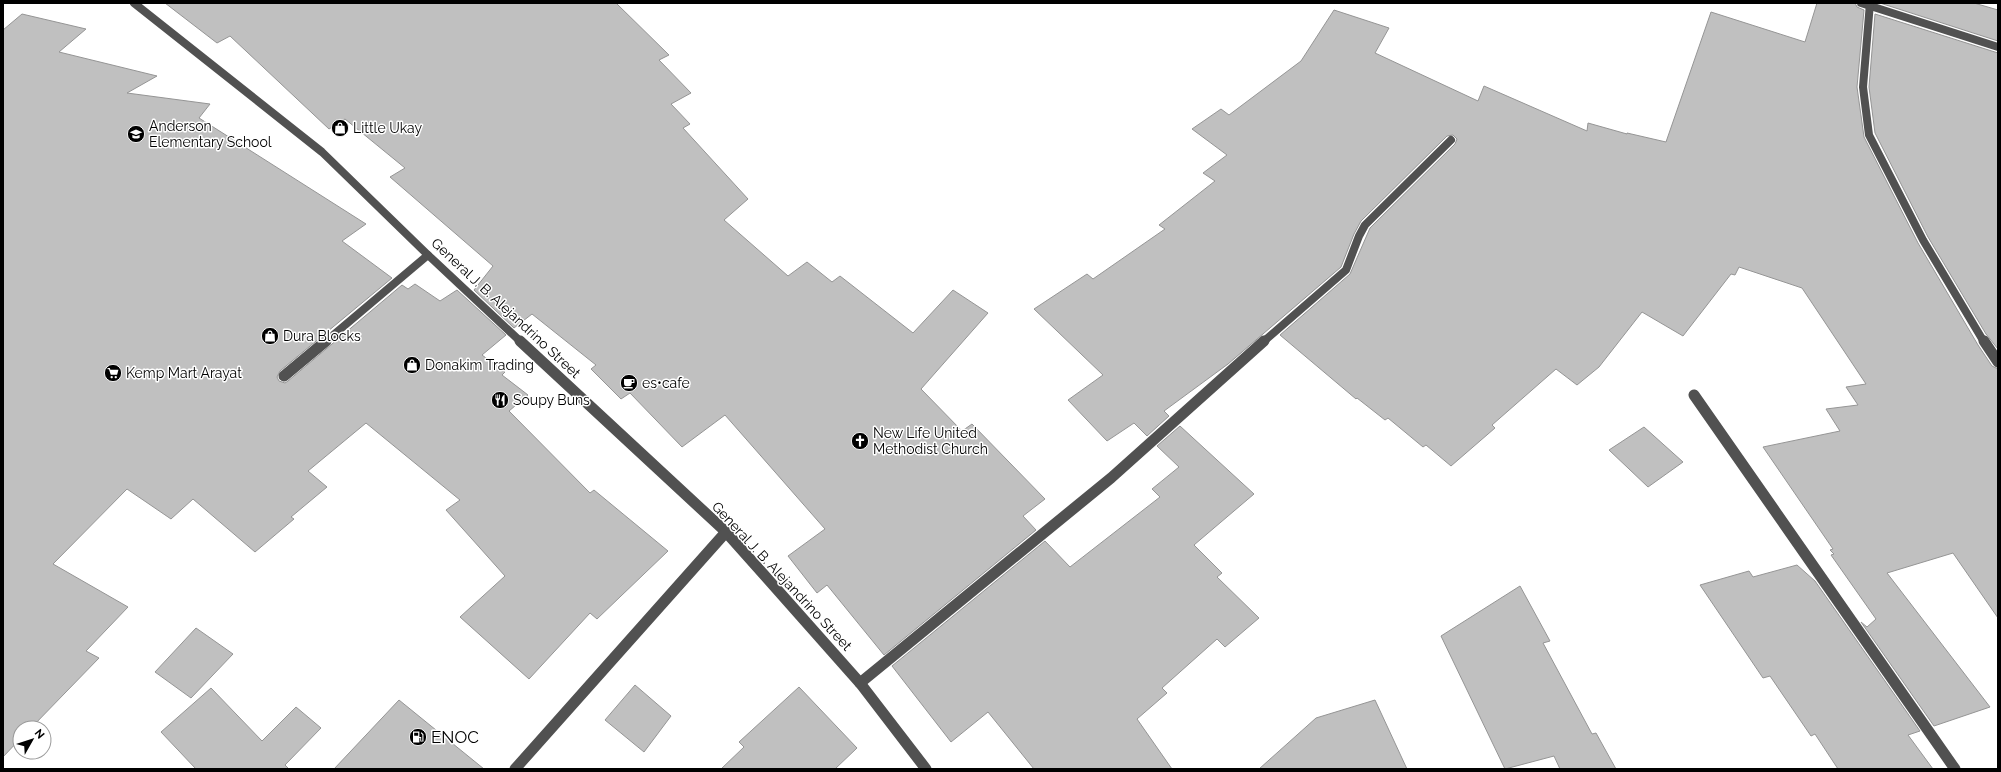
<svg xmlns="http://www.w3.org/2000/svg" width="2001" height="772" font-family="Raleway,sans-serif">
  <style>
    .building { fill: #c0c0c0; stroke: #959595 }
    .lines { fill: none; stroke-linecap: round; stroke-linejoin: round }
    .minor-far1 { stroke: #515151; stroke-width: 8 }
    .minor { stroke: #515151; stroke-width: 11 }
    .labels { text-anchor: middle; stroke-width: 3; stroke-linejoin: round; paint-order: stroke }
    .poi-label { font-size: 14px; fill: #000; stroke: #fff; text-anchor: start }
    .street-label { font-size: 14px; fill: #000; stroke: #fff }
    .near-poi-label { font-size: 17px; fill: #000; stroke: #fff; text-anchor: start }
  </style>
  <rect width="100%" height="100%" fill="#fff"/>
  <g class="building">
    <polygon points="165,3 616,3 669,55 659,60 691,93 671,104 690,124 683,128 748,199 724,220 788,276 807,262 832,282 840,276 913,333 953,290 988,313 921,389 962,431 972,424 1045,499 1023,516 1036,530 884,655 827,585 817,593 788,556 825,529 725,415 682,447 630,393 621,399 591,369 596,365 532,314 514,328 474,290 493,266 390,177 405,168 345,119 329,129 230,36 217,43"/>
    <polygon points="1817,3 1855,3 1857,7 1864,10 1857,87 1864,137 1918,243 1978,345 1992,366 1998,369 1998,618 1953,553 1887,573 1990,707 1934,726 1861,622 1867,627 1876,619 1831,555 1834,554 1830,550 1833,549 1763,447 1840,431 1826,409 1858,405 1846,387 1866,384 1802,288 1739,267 1735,275 1731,274 1683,336 1642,312 1599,367 1577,385 1556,369 1492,425 1495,428 1451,466 1426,445 1423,447 1388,418 1385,420 1357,398 1356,399 1280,335 1350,274 1370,228 1455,144 1457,139 1453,135 1447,136 1361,221 1354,234 1341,267 1228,364 1164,411 1169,416 1147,436 1134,423 1107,441 1068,400 1103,375 1034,309 1087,274 1093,279 1165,229 1159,225 1215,181 1203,173 1227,155 1192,129 1221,109 1229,115 1301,61 1334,10 1389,28 1375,53 1478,101 1484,86 1587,131 1588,123 1627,134 1627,133 1666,142 1711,12 1805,42"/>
    <polygon points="1880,3 1974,3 1998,10 1998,41"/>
    <polygon points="22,14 86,29 59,52 157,76 127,93 210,104 199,118 366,224 342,241 392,278 280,371 277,377 279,381 285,383 288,381 402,285 408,289 415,284 440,301 457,290 506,335 482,355 505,372 502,375 528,395 509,411 590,493 594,490 668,551 597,619 590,613 529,679 460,617 505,576 446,510 460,500 366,423 308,471 327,487 291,517 294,519 255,552 193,499 171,519 127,489 53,564 128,607 86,651 99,658 31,728 20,728 20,739 3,757 3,30"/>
    <polygon points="1875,14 1998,53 1998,349 1986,334 1928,237 1875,133 1869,87"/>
    <polygon points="1180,426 1254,494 1194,545 1222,573 1217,577 1259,618 1225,647 1217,639 1162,688 1167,693 1137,719 1172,769 1034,769 988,712 951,742 892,666 1045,541 1070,567 1160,497 1152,489 1179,467 1157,446"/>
    <polygon points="1644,427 1683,462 1648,487 1609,450"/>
    <polygon points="1797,565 1815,581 1920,731 1908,735 1933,769 1838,769 1815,734 1811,736 1770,676 1763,678 1700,585 1749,571 1753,577"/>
    <polygon points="1520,586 1550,641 1543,643 1592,734 1596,733 1616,769 1560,769 1554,756 1505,769 1441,636"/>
    <polygon points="196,628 233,654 191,698 155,672"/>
    <polygon points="635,685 671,716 644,752 605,720"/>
    <polygon points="799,687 857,748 835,769 721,769 744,747 739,742"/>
    <polygon points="211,688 262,741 296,707 321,728 285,765 289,769 196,769 161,732"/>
    <polygon points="399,700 484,769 334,769"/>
    <polygon points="1375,700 1407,769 1259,769 1316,718"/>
  </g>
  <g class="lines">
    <g class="minor-far1">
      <polyline points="134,3 322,152 428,255 521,342"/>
      <polyline points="1861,3 1998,47"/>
      <polyline points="1870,3 1863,87 1869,135 1923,240 1984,342"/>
      <polyline points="325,342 428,255"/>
      <polyline points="1263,342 1346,270 1359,236 1365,225 1451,140"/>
    </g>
    <g class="minor">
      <polyline points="520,341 726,532 860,683 926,769"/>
      <polyline points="1984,341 1998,362"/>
      <polyline points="284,376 326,341"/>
      <polyline points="1694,395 1955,769"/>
      <polyline points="860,683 1111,478 1264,341"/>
      <polyline points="515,769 726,532"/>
    </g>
  </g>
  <defs>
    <symbol id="shop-disc" viewBox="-11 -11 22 22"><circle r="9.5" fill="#000" stroke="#fff"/><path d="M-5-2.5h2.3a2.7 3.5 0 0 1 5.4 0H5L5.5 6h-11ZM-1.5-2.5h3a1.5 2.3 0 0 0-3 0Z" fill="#fff"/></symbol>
    <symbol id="school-disc" viewBox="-11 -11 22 22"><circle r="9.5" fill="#000" stroke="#fff"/><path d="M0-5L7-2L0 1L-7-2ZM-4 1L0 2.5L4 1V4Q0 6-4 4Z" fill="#fff"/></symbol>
    <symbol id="supermarket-disc" viewBox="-11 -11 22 22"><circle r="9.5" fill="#000" stroke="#fff"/><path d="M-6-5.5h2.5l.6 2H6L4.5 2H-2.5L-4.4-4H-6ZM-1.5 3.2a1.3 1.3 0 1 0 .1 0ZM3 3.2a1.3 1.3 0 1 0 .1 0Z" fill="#fff"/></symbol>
    <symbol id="cafe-disc" viewBox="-11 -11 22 22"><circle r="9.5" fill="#000" stroke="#fff"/><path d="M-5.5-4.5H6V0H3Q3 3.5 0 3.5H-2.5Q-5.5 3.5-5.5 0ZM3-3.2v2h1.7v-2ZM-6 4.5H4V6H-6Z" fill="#fff"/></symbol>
    <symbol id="restaurant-disc" viewBox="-11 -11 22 22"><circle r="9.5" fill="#000" stroke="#fff"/><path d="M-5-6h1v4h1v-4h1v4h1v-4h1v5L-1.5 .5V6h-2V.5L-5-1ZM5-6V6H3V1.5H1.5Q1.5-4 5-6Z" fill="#fff"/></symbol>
    <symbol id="church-disc" viewBox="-11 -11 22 22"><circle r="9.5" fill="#000" stroke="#fff"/><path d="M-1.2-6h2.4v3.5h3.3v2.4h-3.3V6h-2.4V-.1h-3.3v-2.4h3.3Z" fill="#fff"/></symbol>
    <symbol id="fuel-disc" viewBox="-11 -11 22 22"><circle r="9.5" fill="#000" stroke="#fff"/><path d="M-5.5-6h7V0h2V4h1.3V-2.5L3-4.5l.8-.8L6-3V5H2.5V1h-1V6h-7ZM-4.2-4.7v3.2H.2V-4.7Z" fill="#fff"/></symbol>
  </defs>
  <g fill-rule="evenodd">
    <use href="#shop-disc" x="330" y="118" width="20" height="20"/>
    <use href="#school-disc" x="126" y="124" width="20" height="20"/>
    <use href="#shop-disc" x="260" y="326" width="20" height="20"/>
    <use href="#shop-disc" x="402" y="355" width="20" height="20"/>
    <use href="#supermarket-disc" x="103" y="363" width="20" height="20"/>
    <use href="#cafe-disc" x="619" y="373" width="20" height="20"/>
    <use href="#restaurant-disc" x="490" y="390" width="20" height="20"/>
    <use href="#church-disc" x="850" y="431" width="20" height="20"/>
    <use href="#fuel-disc" x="408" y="727" width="20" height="20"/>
  </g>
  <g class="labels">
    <g class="poi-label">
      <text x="149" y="131">Anderson<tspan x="149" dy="16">Elementary School</tspan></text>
      <text x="353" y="133">Little Ukay</text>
      <text x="283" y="341">Dura Blocks</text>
      <text x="425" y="370">Donakim Trading</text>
      <text x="126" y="378">Kemp Mart Arayat</text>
      <text x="642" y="388">es•cafe</text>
      <text x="513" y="405">Soupy Buns</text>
      <text x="873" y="438">New Life United<tspan x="873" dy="16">Methodist Church</tspan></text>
    </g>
    <g class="street-label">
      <text transform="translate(506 308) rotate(43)" y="5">General J. B. Alejandrino Street</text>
      <text transform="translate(782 576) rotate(47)" y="5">General J. B. Alejandrino Street</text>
    </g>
    <g class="near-poi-label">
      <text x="431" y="743">ENOC</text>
    </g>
  </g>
  <rect width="2001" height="772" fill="none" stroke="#000000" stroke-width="8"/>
  <g transform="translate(32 740) rotate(51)"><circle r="19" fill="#ffffff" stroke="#999999"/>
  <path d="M0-3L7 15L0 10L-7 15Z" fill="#000000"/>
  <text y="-6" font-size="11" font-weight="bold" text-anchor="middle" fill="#000000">N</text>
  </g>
</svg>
